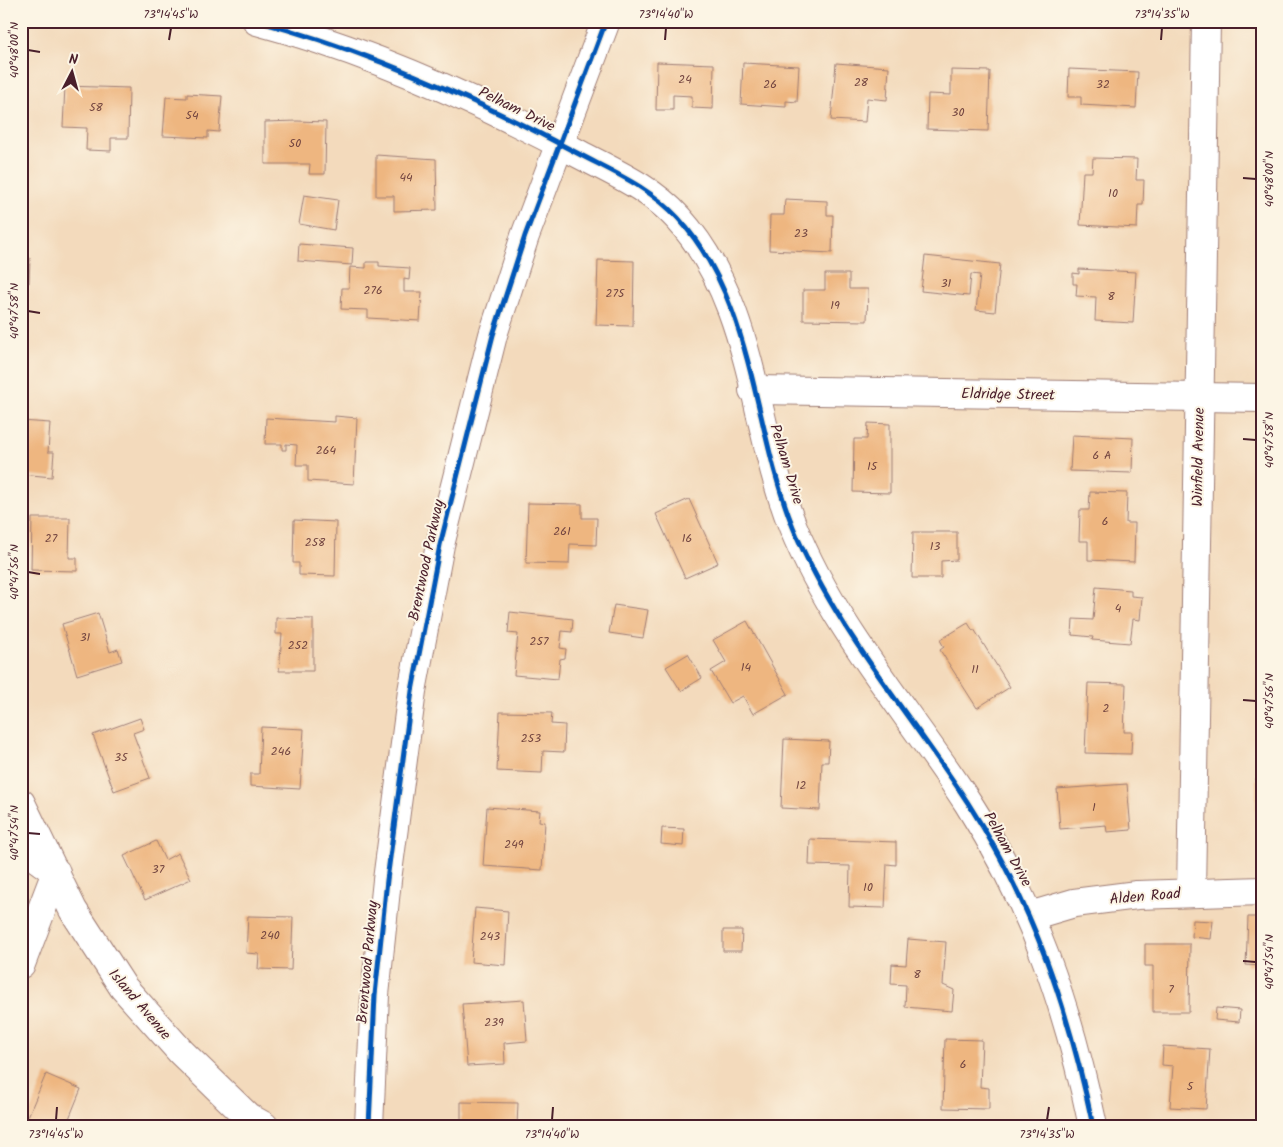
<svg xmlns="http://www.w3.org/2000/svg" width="1283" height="1147" font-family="Kalam,sans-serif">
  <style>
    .building { fill: #eeb680 }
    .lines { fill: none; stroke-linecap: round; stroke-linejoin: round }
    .minor-casing { stroke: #9e7c74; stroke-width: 30 }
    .minor { stroke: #fff; stroke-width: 28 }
    .cycleway-casing { stroke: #fcf5e5; stroke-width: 8 }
    .cycleway { stroke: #0057b8; stroke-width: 5 }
    .ticks { fill: none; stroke: #4a1f2b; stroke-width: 2 }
    .labels { text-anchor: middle; stroke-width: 4; stroke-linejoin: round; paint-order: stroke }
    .number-label { font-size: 12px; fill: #734540 }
    .street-label { font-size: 15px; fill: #4a1f2b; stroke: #fcf5e5 }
    .neatline { fill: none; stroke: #4a1f2b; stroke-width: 2 }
    .ticks-label { font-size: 12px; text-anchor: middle; fill: #4a1f2b }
  </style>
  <rect width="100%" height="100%" fill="#fcf5e5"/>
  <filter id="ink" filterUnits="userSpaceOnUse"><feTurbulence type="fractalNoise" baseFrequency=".02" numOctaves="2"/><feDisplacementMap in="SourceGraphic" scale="10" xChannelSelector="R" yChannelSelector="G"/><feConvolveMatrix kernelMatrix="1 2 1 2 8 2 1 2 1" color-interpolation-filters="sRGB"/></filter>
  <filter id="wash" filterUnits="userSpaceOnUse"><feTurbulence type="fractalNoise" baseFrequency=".0096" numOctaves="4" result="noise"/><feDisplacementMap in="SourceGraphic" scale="20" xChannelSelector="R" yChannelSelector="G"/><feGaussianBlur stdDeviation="1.12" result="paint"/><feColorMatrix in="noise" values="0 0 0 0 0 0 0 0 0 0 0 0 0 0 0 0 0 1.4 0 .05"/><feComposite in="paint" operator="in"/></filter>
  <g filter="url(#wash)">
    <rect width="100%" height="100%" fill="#f3dabc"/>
    <g id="blocks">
      <g class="building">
        <polygon points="657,62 714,64 713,109 692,108 692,96 673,95 673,110 656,110"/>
        <polygon points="743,63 799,66 797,102 786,101 786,107 741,104"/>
        <polygon points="836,63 889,67 887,100 867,98 865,122 831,120"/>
        <polygon points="1069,69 1138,72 1136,108 1081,105 1081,97 1068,97"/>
        <polygon points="951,70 990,71 988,131 927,129 928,94 951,95"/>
        <polygon points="65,86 129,88 128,138 111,138 111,151 86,150 87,128 63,127"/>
        <polygon points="187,94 222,96 219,132 208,131 208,138 163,136 166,97 187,98"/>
        <polygon points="297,121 326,122 325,174 309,174 310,164 265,164 265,122"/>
        <polygon points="376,155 436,159 437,210 394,211 394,196 376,196"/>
        <polygon points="1093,158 1137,159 1136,180 1144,180 1143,205 1138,205 1137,228 1080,225 1083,172 1092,172"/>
        <polygon points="304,195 338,200 334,230 299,224"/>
        <polygon points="785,199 827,201 827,215 833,215 832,253 769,250 770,215 784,215"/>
        <polygon points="21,244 24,244 23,258 30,258 29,283 25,282 24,316 21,316"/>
        <polygon points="299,244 353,248 352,265 298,261"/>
        <polygon points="925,256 1000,264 995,312 976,310 980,275 971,274 969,296 921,291"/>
        <polygon points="598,260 634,261 633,326 596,325"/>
        <polygon points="366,262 379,262 379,266 410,268 409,280 404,279 404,292 422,292 420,321 368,318 368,310 341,309 342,288 349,288 350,267 366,268"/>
        <polygon points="1079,269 1136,272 1133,323 1095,321 1096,297 1076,296 1077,284 1073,284 1073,273 1079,274"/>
        <polygon points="825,274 849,274 849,289 868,289 867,321 803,320 803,290 825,290"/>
        <polygon points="335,416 357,418 354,484 308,481 308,465 296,465 297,445 286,444 286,450 282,450 282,444 265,444 266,418 335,422"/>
        <polygon points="21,421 50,423 48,452 54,452 52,477 21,474"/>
        <polygon points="868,423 890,424 890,493 853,492 854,439 867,439"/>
        <polygon points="1072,435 1133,438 1132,473 1070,471"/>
        <polygon points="1090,492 1127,493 1126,523 1135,523 1134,562 1088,560 1088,541 1079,541 1080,510 1089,510"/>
        <polygon points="689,499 718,563 685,578 656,514"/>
        <polygon points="528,503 582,504 582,518 597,518 596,545 570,544 569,564 526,563"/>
        <polygon points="32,518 70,518 69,558 77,558 77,571 31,570"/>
        <polygon points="294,520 336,522 335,576 299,575 299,563 293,563"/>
        <polygon points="913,532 957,532 957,560 941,561 941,578 912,578"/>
        <polygon points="1096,587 1131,590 1131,596 1142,597 1140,620 1133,619 1130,643 1092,640 1093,637 1072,635 1073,619 1093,620"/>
        <polygon points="614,605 648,610 643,638 609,633"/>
        <polygon points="510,612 573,619 572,632 562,631 560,648 566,649 565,658 560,659 558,679 514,675 518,634 508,633"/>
        <polygon points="98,613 110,652 118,649 122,661 77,675 62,624"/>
        <polygon points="276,618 313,619 313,671 279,671 282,634 276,634"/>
        <polygon points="747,621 788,694 753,714 743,696 730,703 711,671 726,662 713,640"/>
        <polygon points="968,623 973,631 974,629 1010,687 977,708 940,650 944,647 940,640"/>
        <polygon points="1259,625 1262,625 1262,702 1257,702"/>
        <polygon points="688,654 702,678 681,691 666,667"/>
        <polygon points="1088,683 1126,684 1124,732 1132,732 1131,754 1085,753"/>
        <polygon points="500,712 552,713 551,724 565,725 564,752 543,751 542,773 497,771"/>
        <polygon points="140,718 144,729 133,733 150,778 114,791 93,735"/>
        <polygon points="261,727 304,729 300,789 250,786 250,774 259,774"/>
        <polygon points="784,739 829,741 828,762 822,762 820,810 781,808"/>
        <rect x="1256" y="779" width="6" height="38"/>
        <polygon points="1127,784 1131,830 1107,832 1106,825 1060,829 1057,789"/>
        <polygon points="487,807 540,811 539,821 545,822 542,870 483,866"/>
        <polygon points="662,828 684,829 683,846 661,844"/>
        <polygon points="810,839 896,842 896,865 887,864 885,908 849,907 850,866 809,865"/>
        <polygon points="156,841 165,860 178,853 191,879 145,900 124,856"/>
        <polygon points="475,908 508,911 505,965 471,962"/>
        <polygon points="248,916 293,917 291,970 258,969 259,954 246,953"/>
        <polygon points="1248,917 1262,917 1262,966 1246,965"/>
        <polygon points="1193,920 1213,921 1211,939 1192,937"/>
        <polygon points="723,930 742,930 741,951 723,951"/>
        <polygon points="908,939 946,942 943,985 954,990 952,1011 905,1007 906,985 891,984 892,964 906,965"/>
        <polygon points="1145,944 1190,944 1189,1012 1153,1012 1153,966 1145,966"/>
        <polygon points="524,1000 527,1041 504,1043 505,1064 467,1066 462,1004"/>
        <polygon points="1216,1008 1240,1010 1239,1022 1215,1020"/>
        <polygon points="945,1039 982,1040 980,1087 989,1088 989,1109 943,1108"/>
        <polygon points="1163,1046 1210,1049 1206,1109 1170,1107 1173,1066 1162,1065"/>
        <polygon points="46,1074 81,1089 66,1126 24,1126"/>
        <polygon points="461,1102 518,1103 517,1126 461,1126"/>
      </g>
    </g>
  </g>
  <g filter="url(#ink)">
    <use href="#blocks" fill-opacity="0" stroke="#9e7c74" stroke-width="1"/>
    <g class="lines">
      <defs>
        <g id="minor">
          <path d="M257 21C369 51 476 99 579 154 613 172 651 188 678 218 755 303 752 425 793 527 834 628 909 712 968 803 1034 906 1068 1007 1093 1126"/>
          <polyline points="753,390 1262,398"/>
          <polyline points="21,803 73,910 123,987 181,1052 248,1117 264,1126"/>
          <polyline points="21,847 56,872 21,964"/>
          <polyline points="1191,892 1206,21"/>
          <polyline points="1030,916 1074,903 1137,895 1262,891"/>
          <polyline points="369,1126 375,995 387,880 412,691 440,545 493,335 525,236 606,21"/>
        </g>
      </defs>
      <use href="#minor" class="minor-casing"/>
      <use href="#minor" class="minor"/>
      <defs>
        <g id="cycleway">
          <path d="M257 21C369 51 476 99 579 154 613 172 651 188 678 218 755 303 752 425 793 527 834 628 909 712 968 803 1034 906 1068 1007 1093 1126"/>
          <polyline points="369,1126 375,995 387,880 412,691 440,545 493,335 525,236 606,21"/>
        </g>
      </defs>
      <use href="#cycleway" class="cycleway-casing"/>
      <use href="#cycleway" class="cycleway"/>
    </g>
  </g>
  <path class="ticks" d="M169 40 171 28M665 40 666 28M1161 40 1162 28M28 50 40 52M1243 178 1256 179M28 311 40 313M1243 439 1256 440M28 572 40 574M1243 700 1256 701M28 833 40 834M1243 961 1256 962M56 1120 57 1107M552 1120 553 1107M1047 1120 1049 1107"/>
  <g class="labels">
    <g class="number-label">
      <text x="685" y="83">24</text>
      <text x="861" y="86">28</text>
      <text x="770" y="88">26</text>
      <text x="1103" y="88">32</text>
      <text x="96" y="111">58</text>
      <text x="958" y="116">30</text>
      <text x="192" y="119">54</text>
      <text x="295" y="147">50</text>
      <text x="406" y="181">44</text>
      <text x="1113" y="197">10</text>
      <text x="801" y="237">23</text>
      <text x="946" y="287">31</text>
      <text x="373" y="294">276</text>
      <text x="615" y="297">275</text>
      <text x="1111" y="300">8</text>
      <text x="835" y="309">19</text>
      <text x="326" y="454">264</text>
      <text x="1102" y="459">6 A</text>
      <text x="872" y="470">15</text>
      <text x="1105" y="525">6</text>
      <text x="562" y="535">261</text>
      <text x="51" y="542">27</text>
      <text x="687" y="542">16</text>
      <text x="315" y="546">258</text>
      <text x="935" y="550">13</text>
      <text x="1118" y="612">4</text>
      <text x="85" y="641">31</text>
      <text x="539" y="645">257</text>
      <text x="298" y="649">252</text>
      <text x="746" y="671">14</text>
      <text x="975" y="673">11</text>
      <text x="1106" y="712">2</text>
      <text x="531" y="742">253</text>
      <text x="281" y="755">246</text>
      <text x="121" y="761">35</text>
      <text x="801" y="789">12</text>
      <text x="1094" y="811">1</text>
      <text x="514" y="848">249</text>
      <text x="158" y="873">37</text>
      <text x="868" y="891">10</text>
      <text x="270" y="939">240</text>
      <text x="490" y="940">243</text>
      <text x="917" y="978">8</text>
      <text x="1171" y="993">7</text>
      <text x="494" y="1026">239</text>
      <text x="963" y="1068">6</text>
      <text x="1190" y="1090">5</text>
    </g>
    <g class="street-label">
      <text transform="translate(517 109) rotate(26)" y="5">Pelham Drive</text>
      <text transform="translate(1008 394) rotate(1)" y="5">Eldridge Street</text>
      <text transform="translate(1198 457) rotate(-89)" y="5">Winfield Avenue</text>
      <text transform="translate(787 464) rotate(73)" y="5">Pelham Drive</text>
      <text transform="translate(426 560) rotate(-78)" y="5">Brentwood Parkway</text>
      <text transform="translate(1008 849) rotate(61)" y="5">Pelham Drive</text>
      <text transform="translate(1145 896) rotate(-5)" y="5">Alden Road</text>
      <text transform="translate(367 962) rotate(-85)" y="5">Brentwood Parkway</text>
      <text transform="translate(140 1004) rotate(50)" y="5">Island Avenue</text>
    </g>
  </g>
  <rect width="1283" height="1147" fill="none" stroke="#fcf5e5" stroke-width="55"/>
  <g transform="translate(72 72) rotate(6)" stroke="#fcf5e5" stroke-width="4" paint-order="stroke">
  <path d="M0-4L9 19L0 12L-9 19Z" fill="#4a1f2b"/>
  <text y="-8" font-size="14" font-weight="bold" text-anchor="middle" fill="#4a1f2b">N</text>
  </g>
  <rect x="28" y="28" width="1228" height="1092" class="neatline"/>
  <g class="ticks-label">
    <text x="171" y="18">73°14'45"W</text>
    <text x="666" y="18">73°14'40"W</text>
    <text x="1162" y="18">73°14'35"W</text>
    <text transform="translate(14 50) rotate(-90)" y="4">40°48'00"N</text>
    <text transform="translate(1269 179) rotate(-90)" y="4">40°48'00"N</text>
    <text transform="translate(14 311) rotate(-90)" y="4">40°47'58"N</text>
    <text transform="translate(1269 440) rotate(-90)" y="4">40°47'58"N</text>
    <text transform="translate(14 572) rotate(-90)" y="4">40°47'56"N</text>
    <text transform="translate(1269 701) rotate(-90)" y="4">40°47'56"N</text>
    <text transform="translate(14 833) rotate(-90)" y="4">40°47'54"N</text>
    <text transform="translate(1269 962) rotate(-90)" y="4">40°47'54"N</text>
    <text x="56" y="1138">73°14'45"W</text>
    <text x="552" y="1138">73°14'40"W</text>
    <text x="1047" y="1138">73°14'35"W</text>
  </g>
</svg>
